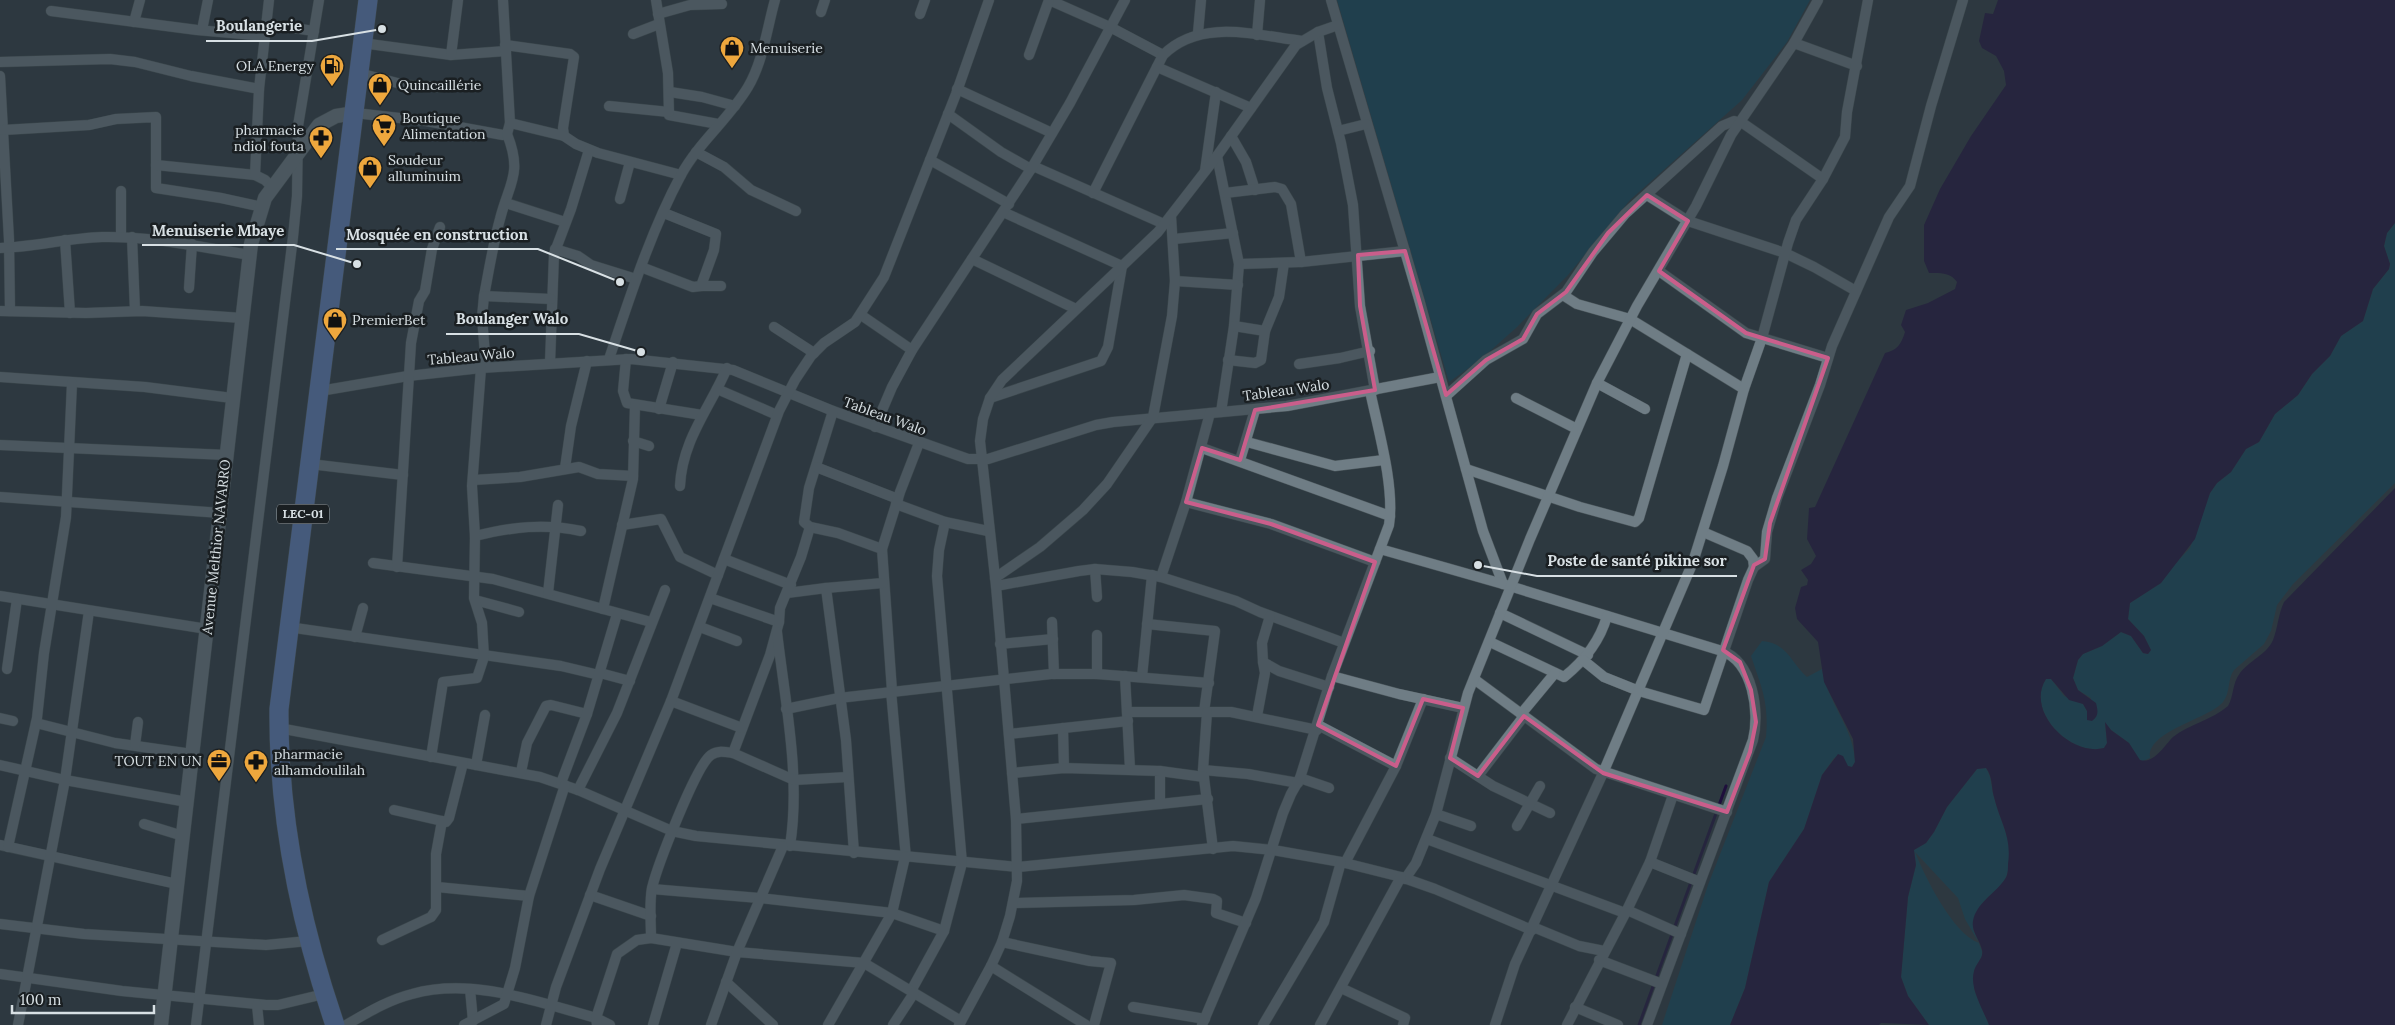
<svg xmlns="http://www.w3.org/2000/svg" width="2395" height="1025" font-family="Lora,serif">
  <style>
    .green { fill: #11485e; fill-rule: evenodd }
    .water { fill: #1e0f3c }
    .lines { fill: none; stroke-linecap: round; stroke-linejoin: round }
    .stream { stroke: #1e0f3c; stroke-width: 3 }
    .street-casing { stroke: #4b565b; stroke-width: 11 }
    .secondary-casing { stroke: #4b565b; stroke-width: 15 }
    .highway-casing { stroke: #4b565b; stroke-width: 20 }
    .street { stroke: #6f7d85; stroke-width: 10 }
    .secondary { stroke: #6f7d85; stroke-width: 14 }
    .highway { stroke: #6384c4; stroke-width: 19 }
    .marked { fill: none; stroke: #ca5e8b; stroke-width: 4; stroke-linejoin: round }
    .labels { text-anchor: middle; stroke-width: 5; stroke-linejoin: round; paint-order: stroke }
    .shield { fill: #1a1f22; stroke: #9fa6aa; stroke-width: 1 }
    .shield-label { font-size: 12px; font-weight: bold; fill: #d8e0e4 }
    .poi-label { font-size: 14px; fill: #d8e0e4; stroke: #1a1f22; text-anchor: start }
    .street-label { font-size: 14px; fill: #d8e0e4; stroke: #1a1f22 }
    .leader { fill: none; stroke: #d8e0e4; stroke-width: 2 }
    .callout-dot { fill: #d8e0e4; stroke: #1a1f22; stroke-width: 2 }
    .callout-label { font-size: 15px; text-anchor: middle; font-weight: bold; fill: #d8e0e4; stroke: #1a1f22; stroke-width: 5; stroke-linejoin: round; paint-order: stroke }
  </style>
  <rect width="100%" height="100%" fill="#2d3940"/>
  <g class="green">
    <polygon points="1337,0 1810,0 1787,42 1742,100 1630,200 1568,275 1517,327 1480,360 1449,382"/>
    <path d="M2395 223V483L2293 584 2277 605 2271 631 2264 644 2234 670C2227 679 2231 692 2223 702 2209 719 2146 731 2150 758L2143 761 2139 760 2129 743 2111 730 2105 723 2107 743 2104 748C2071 757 2025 711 2046 679H2051L2064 696 2083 704 2087 711 2091 698 2078 690 2073 678 2078 660 2083 654 2102 646 2121 632 2131 636 2143 653 2148 654 2151 650 2144 636 2128 619 2130 603 2161 583 2172 567 2190 548 2210 493 2217 483 2231 472 2246 449 2259 442 2275 414 2298 395 2312 374 2330 356 2341 336 2363 321 2373 289 2389 269 2390 264 2384 246 2387 233Z"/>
    <path d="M1762 641C1788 643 1791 663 1807 677L1822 669C1827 702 1854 728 1855 762L1852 767 1847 766 1843 756 1834 758 1822 775 1804 829 1769 882 1745 988 1730 1025H1662L1708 885 1766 737C1769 702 1762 689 1751 656Z"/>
    <path d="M1986 768C1992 777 1991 787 1994 797 2001 825 2016 844 2007 875 2003 888 1989 894 1982 904 1977 910 1976 921 1973 929L1982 951V956L1974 971V989L1989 1025H1929L1908 996 1901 977 1908 897 1916 865 1914 850 1926 843 1934 832 1947 807 1977 769ZM1915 852 1958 898 1965 919 1979 943C1953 934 1925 877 1915 852Z"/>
  </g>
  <path class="water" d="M1998 0H2395V223L2387 233 2384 246 2390 264 2389 269 2373 289 2363 321 2341 336 2330 356 2312 374 2298 395 2275 414 2259 442 2246 449 2231 472 2217 483 2210 493 2195 539 2161 583 2130 603 2128 619 2144 636 2151 650 2148 654 2143 653 2131 636 2121 632 2102 646 2083 654 2078 660 2073 678 2078 690 2096 703C2098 711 2099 716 2092 721L2087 720V711L2083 704 2069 700 2051 679H2046C2025 711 2071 757 2104 748L2107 743 2105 722 2111 730 2129 743 2140 760C2154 764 2164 746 2173 737 2189 724 2212 720 2228 706 2234 696 2232 683 2240 673 2249 661 2267 654 2273 640 2278 627 2278 615 2284 602L2395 488V1025H1989C1983 1009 1969 988 1974 971 1976 963 1984 958 1982 950 1980 940 1971 931 1973 921 1976 903 1996 893 2005 879 2008 875 2008 869 2008 864 2012 836 2000 822 1994 797 1991 787 1993 777 1986 768L1977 769 1947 807 1934 832 1926 843 1914 850 1916 865 1908 897 1901 977 1908 996 1929 1025 1881 1023 1879 1025H1730L1745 988 1769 882 1804 829 1822 775 1838 754 1843 756 1848 766 1852 767 1855 762 1853 739 1824 682 1818 642 1797 619 1795 608 1801 587 1807 585 1808 580 1801 570 1811 564 1816 556 1807 539 1809 508 1815 507 1885 353C1897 350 1901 345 1905 332L1901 325 1906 310 1928 303 1955 289 1957 282C1950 272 1940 273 1929 273L1924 261V225L1940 189 1971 136 2006 85 2004 71 1996 56 1982 48 1979 41 1985 13 1993 14Z"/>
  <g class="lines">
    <polyline class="stream" points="1639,1025 1726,786"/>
    <defs>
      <g id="street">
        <polyline points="656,0 668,73 669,115 718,124"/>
        <polyline points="1049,0 1110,27 1163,55"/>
        <polyline points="1331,0 1419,299 1483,531 1503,584"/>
        <polyline points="51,11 197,30 265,36"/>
        <polyline points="821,12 825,0"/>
        <polyline points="658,14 690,5 722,4"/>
        <polyline points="920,14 925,0"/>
        <polyline points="134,22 140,0"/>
        <polyline points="266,24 314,31"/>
        <polyline points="202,30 208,0"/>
        <polyline points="1318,32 1327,88 1341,143 1353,205 1360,306 1375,390"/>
        <polyline points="1198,33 1201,0"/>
        <polyline points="633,34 659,24"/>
        <polyline points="1257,35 1260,0"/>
        <polyline points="362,43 451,55 506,51"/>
        <polyline points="1794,43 1857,66"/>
        <polyline points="505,45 570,54 574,57 563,128 564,136"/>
        <polyline points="451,55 458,0"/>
        <polyline points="1029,55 1049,0"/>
        <polyline points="0,62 110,59 135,62 191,76 259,89"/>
        <polyline points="1157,67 1251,108"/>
        <polyline points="359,73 405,85 440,87"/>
        <polyline points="0,76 9,240 10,311"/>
        <polyline points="957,89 1052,133"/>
        <polyline points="670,92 702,97 735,106"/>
        <polyline points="609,106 669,112"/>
        <polyline points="355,113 426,121 503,135 507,134 510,123 503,0"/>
        <polyline points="948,114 1001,152 1031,169"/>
        <polyline points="510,123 564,136 576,144 598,153 681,175"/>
        <polyline points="3,130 89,125 116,119 156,117 156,188 221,198 262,207"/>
        <polyline points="1338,131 1366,124"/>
        <polyline points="1231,136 1246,162 1255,190"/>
        <polyline points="696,152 724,167 751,190 796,211"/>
        <polyline points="1217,156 1239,264 1234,326 1221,412"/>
        <polyline points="930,160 1009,204"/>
        <polyline points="156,165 255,175 265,180 272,187"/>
        <polyline points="1033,166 1164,224"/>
        <polyline points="1205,171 1216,92"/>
        <polyline points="255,175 259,89 269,0"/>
        <polyline points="121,191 121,237"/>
        <path d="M1093 193 1163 55C1200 18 1255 35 1302 41"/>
        <polyline points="1225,193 1275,187 1282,189 1291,204 1301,262"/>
        <polyline points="1647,195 1688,221 1785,253 1814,267 1856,291"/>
        <polyline points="620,199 630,162"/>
        <polyline points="506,203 565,222"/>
        <polyline points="132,237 135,311"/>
        <polyline points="1174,239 1233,233"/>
        <polyline points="65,240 70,313"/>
        <path d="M0 248C34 247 68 238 102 237 153 236 200 247 250 255"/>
        <polyline points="555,249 578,256 591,265 636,279"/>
        <polyline points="972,259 1076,309"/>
        <polyline points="1239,264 1301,262 1405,251"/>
        <polyline points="641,267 693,287 701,286 714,250 716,234 664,213"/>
        <polyline points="1659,271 1746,333 1828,358"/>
        <polyline points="1175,281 1238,285"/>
        <polyline points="701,286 721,286"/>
        <polyline points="189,288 192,244"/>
        <polyline points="1563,295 1577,304 1630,319 1744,389"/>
        <path d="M484 296C489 270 493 244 500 219 509 183 523 174 507 134"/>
        <polyline points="0,311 86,313 142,311 242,318"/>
        <polyline points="861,315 912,350"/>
        <polyline points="774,327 814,353"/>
        <polyline points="1265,331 1279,297 1284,263"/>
        <path d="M609 359C630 297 650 233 681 175 699 142 729 119 748 87 763 62 767 28 775 0"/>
        <polyline points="626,359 623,391 627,403 702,415"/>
        <polyline points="1228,360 1255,363 1261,360 1265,331 1234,326"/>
        <polyline points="550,363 554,254 571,209 589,150"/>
        <polyline points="1299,364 1340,358 1370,351"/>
        <polyline points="486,367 482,317 484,296 551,299"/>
        <polyline points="0,377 145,387 232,398"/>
        <polyline points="1597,383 1645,409"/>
        <polyline points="717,389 777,415"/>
        <polyline points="320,391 408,376 481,368 631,359 733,370 833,411 968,459 988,459 1096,425 1113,422 1287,406 1440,377"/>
        <polyline points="1446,396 1486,360 1523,339 1537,314 1566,292 1593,252 1625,214 1722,126 1734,121 1744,124 1823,179"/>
        <polyline points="990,398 1101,361 1108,347 1122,266 1003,212"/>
        <polyline points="1516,398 1577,429"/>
        <polyline points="659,409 673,362"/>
        <polyline points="833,411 809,488 804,522 810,527 838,533 882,549 892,691"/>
        <polyline points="875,427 892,387 912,350 1031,169 1070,103 1125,0"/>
        <polyline points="633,441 649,446"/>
        <polyline points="1247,442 1335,466 1384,460"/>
        <polyline points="0,445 227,455"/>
        <polyline points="1202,448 1390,516"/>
        <polyline points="1240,460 1255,410"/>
        <polyline points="310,464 403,475"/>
        <polyline points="816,467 898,499"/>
        <polyline points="565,468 571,426 587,361"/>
        <polyline points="1466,469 1580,507 1635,522 1639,518 1687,354"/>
        <polyline points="473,480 520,477 579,467 598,474 633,476"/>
        <path d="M680 486C682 440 710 408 727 368"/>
        <polyline points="0,497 221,513"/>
        <polyline points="1186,502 1271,524 1375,562"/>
        <polyline points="896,504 945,522 988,531"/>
        <polyline points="622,525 661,519 680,557 718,575"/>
        <polyline points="1703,532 1747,551 1753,559 1754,567"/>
        <path d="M475 536C512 527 544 523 581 531"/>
        <polyline points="882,549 900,492 919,443"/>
        <path d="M1380 549 1503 584 1722 651C1753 662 1760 712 1753 740L1647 1025"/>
        <polyline points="724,559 791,585"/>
        <polyline points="373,563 493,579 651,622"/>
        <polyline points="397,567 411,343 419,301 425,291 432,249 440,227"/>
        <polyline points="1095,569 1097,597"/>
        <polyline points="1161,577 1186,502 1210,413"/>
        <polyline points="995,578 1040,547 1083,510 1107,484 1153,417 1172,316 1175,281 1171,216"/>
        <polyline points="996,586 1079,571 1095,569 1132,572 1161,577 1236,601 1260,612 1344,643"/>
        <polyline points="826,588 883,583"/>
        <polyline points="548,593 558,505"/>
        <polyline points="787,593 826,588 846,740 854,853"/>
        <polyline points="0,596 207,629"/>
        <polyline points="710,598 779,622 770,655 733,753"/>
        <polyline points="475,600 519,612"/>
        <polyline points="603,609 633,479 635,405"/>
        <polyline points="1500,613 1588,655"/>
        <polyline points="779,622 780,608 801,557 810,527"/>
        <polyline points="1052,622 1054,674"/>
        <polyline points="1147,624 1215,631 1204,712"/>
        <polyline points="288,627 561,666 599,675"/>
        <polyline points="700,627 737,641"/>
        <path d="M777 632C785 702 801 776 790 846"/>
        <polyline points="355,637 363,608"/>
        <path d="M1490 642 1564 677C1584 661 1600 641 1607 616"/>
        <polyline points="1000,644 1053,639"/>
        <polyline points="1583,660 1604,677 1639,691 1704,710 1748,580 1754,567 1765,559 1767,532 1777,498 1820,385 1832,346 1889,217 1910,186 1931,106 1963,0"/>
        <polyline points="1263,662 1262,643 1270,616"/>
        <polyline points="7,669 17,599"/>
        <polyline points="600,673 630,681"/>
        <polyline points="1097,674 1097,635"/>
        <polyline points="1125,676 1130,769"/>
        <polyline points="1332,676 1399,694 1463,708"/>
        <polyline points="1142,677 1152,575"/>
        <polyline points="1474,679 1596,769 1727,812"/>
        <polyline points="891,691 906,858"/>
        <polyline points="671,701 742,728"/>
        <polyline points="786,709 839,698 1051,674 1097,674 1209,683"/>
        <polyline points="1127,712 1231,712 1317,730"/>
        <polyline points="1207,712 1203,770 1213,849"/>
        <polyline points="1521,714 1555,673"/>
        <polyline points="1257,716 1265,673 1263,662 1279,671 1329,687"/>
        <polyline points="0,718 13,721"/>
        <polyline points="36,723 115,743 192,754"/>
        <polyline points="1318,725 1396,766"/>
        <polyline points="279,728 540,777 578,790 672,831 696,836 1018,867 1233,846 1273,850 1341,862 1401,877 1435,889 1532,930"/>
        <polyline points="1063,728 1064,768"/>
        <polyline points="1009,734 1128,721"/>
        <polyline points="135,745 138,722"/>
        <polyline points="431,757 443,682 477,678 484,657 482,623 474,598 475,536 472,486 481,368"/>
        <polyline points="1450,758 1493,786 1550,813"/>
        <polyline points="0,765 65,780 187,802"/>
        <polyline points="476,765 485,715"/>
        <polyline points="1203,770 1248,774 1298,783"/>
        <polyline points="1160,771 1204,777"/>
        <polyline points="521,772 527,743 546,706 551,705 587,714"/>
        <polyline points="1012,773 1064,768 1160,771 1160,804"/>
        <polyline points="1478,776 1524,716"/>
        <polyline points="1300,778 1329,788"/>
        <polyline points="561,783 587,714 617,614"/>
        <polyline points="578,790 617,713 665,590"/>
        <polyline points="394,810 442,821"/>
        <polyline points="1436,814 1471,826"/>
        <polyline points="1016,819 1208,799"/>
        <polyline points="144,824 183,836"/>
        <polyline points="1517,826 1540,786"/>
        <polyline points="1427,839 1625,913"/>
        <polyline points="0,845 177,884"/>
        <polyline points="8,847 37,718 44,653 66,517 72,383"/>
        <polyline points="1650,862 1700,882"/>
        <polyline points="1345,863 1396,766 1423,699"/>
        <polyline points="1405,879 1416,863 1436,814 1468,693 1530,539 1597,383 1637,306 1696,206 1731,135 1794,43 1818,0"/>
        <polyline points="437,887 529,896"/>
        <polyline points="652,889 759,898 892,913 944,931"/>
        <polyline points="590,895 651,916"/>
        <polyline points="1013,903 1134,900 1184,895 1213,899 1217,901 1216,913 1246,923"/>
        <polyline points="1627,910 1681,934"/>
        <polyline points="0,924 84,934 266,945 308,941"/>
        <polyline points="1533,927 1579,946 1604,951"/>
        <path d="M651 938C651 922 649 903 652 888 657 867 696 765 711 755 718 750 726 752 733 753L794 780 848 777"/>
        <polyline points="382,940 431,917 436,910 436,854 442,821 446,822 449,818 463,763"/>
        <polyline points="1002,942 1090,961 1111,963 1094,1025"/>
        <polyline points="1599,960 1662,984"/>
        <polyline points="991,966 1086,1025"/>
        <polyline points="0,974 122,991 266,1005 278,1005 324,994"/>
        <polyline points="726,982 773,1025"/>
        <polyline points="1341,988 1405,1018 1403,1025"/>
        <polyline points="470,989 473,1021"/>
        <polyline points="911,991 944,931 962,863 937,576 939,550 945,522"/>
        <polyline points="257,1005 259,1025"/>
        <polyline points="1133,1007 1205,1019"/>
        <polyline points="1575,1007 1618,1025"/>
        <polyline points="18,1025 65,780 89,611"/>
        <polyline points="196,1025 293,237 297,196 298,126 319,0"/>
        <path d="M346 1025C367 1013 388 1000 412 994 473 977 538 1002 596 1018L610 1025"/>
        <polyline points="464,1025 504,1004 515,968 529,896 565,785"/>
        <polyline points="546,1025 556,987 600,869 671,701 779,411 795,380 811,356 824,343 855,322 884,277 956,94 989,0"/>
        <polyline points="597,1025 596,1018 617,954 637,940 651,938 737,952 864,963 961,1021"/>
        <polyline points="653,1025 677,943"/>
        <polyline points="711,1025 737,952 783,846"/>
        <polyline points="828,1025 892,913 905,857"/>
        <polyline points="893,1025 914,993"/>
        <polyline points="959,1025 991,966 1002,942 1010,916 1017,881 1016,819 996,586 980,441 983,419 990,398 1002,380 1158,232 1217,156 1296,45 1318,32 1338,25"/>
        <path d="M1202 1025 1256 898 1283 813 1291 794 1300 778 1332 676 1389 525C1395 487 1378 429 1370 391"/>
        <polyline points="1263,1025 1324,922 1341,862"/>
        <polyline points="1320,1025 1401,877"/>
        <polyline points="1495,1025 1515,964 1603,773 1693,562 1723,466 1744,389 1762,338 1788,243 1796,220 1823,179 1845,137 1847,112 1868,0"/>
        <polyline points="1567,1025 1627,910 1650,862 1673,795"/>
      </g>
      <polyline id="secondary" points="161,1025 251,244 265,198 319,125 336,116 355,113"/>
      <path id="highway" d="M335 1025C300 923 278 817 279 709L368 0"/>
    </defs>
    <use href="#street" class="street-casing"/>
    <use href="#secondary" class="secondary-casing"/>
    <use href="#highway" class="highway-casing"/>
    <use href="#street" class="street"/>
    <use href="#secondary" class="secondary"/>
    <use href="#highway" class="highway"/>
  </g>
  <path d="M0 0H2395V1025H0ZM1647 195 1688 221 1659 271 1746 333 1828 358 1770 523 1765 559 1754 565 1723 650 1740 662 1751 690 1756 722 1750 752 1727 812 1603 773 1524 716 1478 776 1450 758 1463 708 1423 699 1396 766 1318 725 1375 562 1271 524 1186 502 1202 448 1240 460 1255 410 1375 390 1360 306 1358 255 1405 251 1446 395 1486 360 1523 339 1537 314 1566 292 1608 233Z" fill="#2d3940" fill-opacity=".55" fill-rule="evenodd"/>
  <path class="marked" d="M1647 195 1688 221 1659 271 1746 333 1828 358 1770 523 1765 559 1754 565 1723 650 1740 662 1751 690 1756 722 1750 752 1727 812 1603 773 1524 716 1478 776 1450 758 1463 708 1423 699 1396 766 1318 725 1375 562 1271 524 1186 502 1202 448 1240 460 1255 410 1375 390 1360 306 1358 255 1405 251 1446 395 1486 360 1523 339 1537 314 1566 292 1608 233Z"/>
  <defs>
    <symbol id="shop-pin" viewBox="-11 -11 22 30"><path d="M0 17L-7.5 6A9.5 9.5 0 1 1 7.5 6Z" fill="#eea73d" stroke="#1a1f22"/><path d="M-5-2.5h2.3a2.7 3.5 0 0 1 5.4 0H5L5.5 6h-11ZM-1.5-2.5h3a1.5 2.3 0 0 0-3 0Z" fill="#111"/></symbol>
    <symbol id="fuel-pin" viewBox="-11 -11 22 30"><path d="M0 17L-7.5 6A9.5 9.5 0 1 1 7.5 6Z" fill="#eea73d" stroke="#1a1f22"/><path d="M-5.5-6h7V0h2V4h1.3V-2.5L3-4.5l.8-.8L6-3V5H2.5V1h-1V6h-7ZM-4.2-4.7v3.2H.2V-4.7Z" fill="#111"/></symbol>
    <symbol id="supermarket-pin" viewBox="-11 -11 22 30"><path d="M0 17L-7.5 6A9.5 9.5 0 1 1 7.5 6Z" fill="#eea73d" stroke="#1a1f22"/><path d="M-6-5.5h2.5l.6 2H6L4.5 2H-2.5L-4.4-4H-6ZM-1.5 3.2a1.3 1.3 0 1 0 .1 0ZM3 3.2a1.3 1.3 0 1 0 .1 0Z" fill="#111"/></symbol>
    <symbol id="pharmacy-pin" viewBox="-11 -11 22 30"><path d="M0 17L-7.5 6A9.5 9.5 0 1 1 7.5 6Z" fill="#eea73d" stroke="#1a1f22"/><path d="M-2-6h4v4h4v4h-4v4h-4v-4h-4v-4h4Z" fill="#111"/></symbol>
    <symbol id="office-pin" viewBox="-11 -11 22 30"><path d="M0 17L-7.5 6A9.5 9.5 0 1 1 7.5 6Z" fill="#eea73d" stroke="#1a1f22"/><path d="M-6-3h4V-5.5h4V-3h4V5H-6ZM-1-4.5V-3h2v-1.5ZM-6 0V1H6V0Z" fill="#111"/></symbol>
  </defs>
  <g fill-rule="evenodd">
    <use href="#shop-pin" x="718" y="34" width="28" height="38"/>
    <use href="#fuel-pin" x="318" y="52" width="28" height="38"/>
    <use href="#shop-pin" x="366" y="71" width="28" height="38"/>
    <use href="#supermarket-pin" x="370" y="112" width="28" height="38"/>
    <use href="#pharmacy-pin" x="307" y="124" width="28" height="38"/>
    <use href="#shop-pin" x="356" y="154" width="28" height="38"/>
    <use href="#shop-pin" x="321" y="306" width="28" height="38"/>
    <use href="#office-pin" x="205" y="747" width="28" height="38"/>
    <use href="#pharmacy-pin" x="242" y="748" width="28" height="38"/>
  </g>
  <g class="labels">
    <rect class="shield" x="277" y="504.5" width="52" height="19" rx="4"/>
    <g class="shield-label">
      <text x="303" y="518">LEC-01</text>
    </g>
    <g class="poi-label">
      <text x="750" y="53">Menuiserie</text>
      <text x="314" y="71" text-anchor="end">OLA Energy</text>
      <text x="398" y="90">Quincaillérie</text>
      <text x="402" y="123">Boutique<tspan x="402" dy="16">Alimentation</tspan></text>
      <text x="304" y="135" text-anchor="end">pharmacie<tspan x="304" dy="16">ndiol fouta</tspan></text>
      <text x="388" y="165">Soudeur<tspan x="388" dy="16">alluminuim</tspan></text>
      <text x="352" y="325">PremierBet</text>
      <text x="274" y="759">pharmacie<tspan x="274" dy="16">alhamdoulilah</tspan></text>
      <text x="202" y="766" text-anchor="end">TOUT EN UN</text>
    </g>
    <g class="street-label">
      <text transform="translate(471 356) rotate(-5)" y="5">Tableau Walo</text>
      <text transform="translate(1286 390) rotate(-8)" y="5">Tableau Walo</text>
      <text transform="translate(885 416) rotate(20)" y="5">Tableau Walo</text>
      <text transform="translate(216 547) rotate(-84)" y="5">Avenue Melthior NAVARRO</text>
    </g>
  </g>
  <path class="leader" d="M382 29L312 41H206M357 264L294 245H142M620 282L538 249H336M641 352L579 334H446M1478 565L1537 576H1737"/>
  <g class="callout-dot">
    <circle cx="382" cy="29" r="5"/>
    <circle cx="357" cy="264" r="5"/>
    <circle cx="620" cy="282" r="5"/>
    <circle cx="641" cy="352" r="5"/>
    <circle cx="1478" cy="565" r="5"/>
  </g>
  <g class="callout-label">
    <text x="259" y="31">Boulangerie</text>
    <text x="218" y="236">Menuiserie Mbaye</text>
    <text x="437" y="240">Mosquée en construction</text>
    <text x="512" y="324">Boulanger Walo</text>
    <text x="1637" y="566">Poste de santé pikine sor</text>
  </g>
  <path d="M12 1005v8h142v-8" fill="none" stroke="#d8e0e4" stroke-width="2.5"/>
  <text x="20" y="1005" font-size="15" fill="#d8e0e4" stroke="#1a1f22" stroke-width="4" paint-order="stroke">100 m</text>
</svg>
